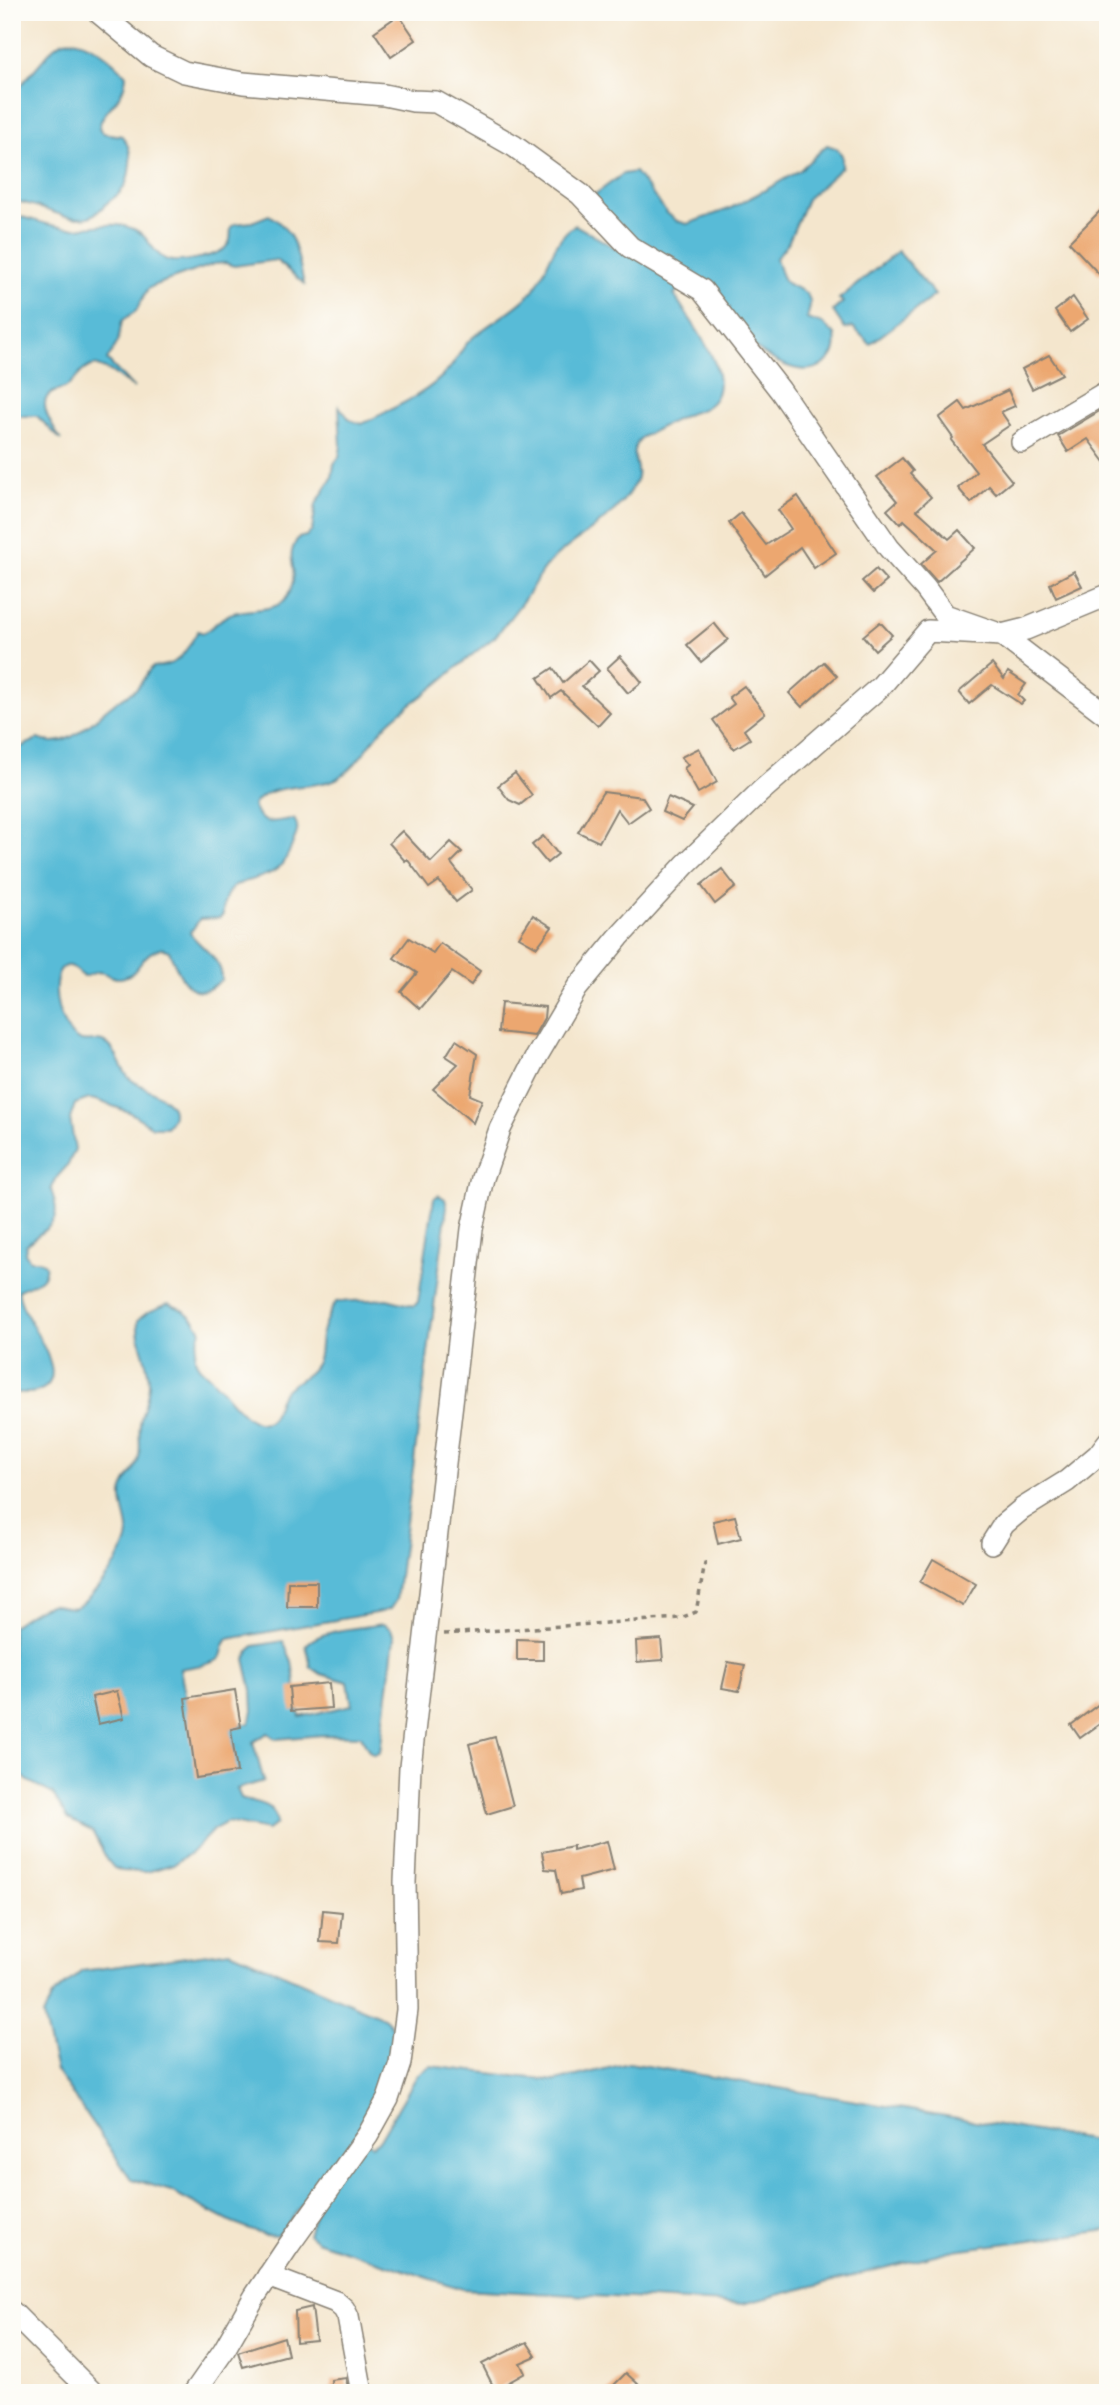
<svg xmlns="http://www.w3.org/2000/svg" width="1120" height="2405" font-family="'Comic Neue',sans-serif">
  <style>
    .water { fill: #59bbd7; stroke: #3a6c7a; stroke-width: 2 }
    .building { fill: #eca770 }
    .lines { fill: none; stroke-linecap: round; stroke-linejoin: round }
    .minor-casing { stroke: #888174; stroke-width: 24 }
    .path { stroke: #888174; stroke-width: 3.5; stroke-dasharray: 5 5; stroke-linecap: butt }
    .minor { stroke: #fff; stroke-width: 21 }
  </style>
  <rect width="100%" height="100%" fill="#fdfcf7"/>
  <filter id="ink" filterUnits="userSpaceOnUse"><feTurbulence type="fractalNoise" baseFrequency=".0143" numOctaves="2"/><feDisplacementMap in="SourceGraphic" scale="14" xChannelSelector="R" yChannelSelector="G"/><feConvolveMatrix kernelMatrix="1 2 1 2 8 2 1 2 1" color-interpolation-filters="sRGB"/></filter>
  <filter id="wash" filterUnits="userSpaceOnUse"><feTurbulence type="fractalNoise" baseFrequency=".00686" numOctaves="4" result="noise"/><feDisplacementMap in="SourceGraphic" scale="28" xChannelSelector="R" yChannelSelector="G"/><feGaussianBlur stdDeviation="1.57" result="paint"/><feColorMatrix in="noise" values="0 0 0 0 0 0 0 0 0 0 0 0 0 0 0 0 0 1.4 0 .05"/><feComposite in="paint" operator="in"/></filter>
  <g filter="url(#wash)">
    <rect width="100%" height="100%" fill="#f4e6cd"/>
    <g class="water">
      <path d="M69 40C89 40 114 60 126 75 124 104 103 106 99 128L103 133 122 136C133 150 131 162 128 177 125 190 118 195 108 202 103 207 98 213 91 216 69 225 35 201 12 201V101L21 85 53 48 61 42Z"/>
      <path d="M827 145 836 148 842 155V167L807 199 788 243 776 258C778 265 780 274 784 280 791 290 808 287 810 302 811 307 808 313 807 319L823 324 835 335C837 348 835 356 824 364 784 392 712 309 686 284L674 294C687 319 744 382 706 407 700 411 692 412 686 415 671 422 657 429 642 437 625 455 640 460 637 477 637 481 632 488 630 491 610 523 575 537 549 563 540 572 535 583 528 594 517 609 506 623 495 637 476 651 459 666 441 681 425 695 406 706 390 721 373 737 356 770 336 779 312 790 265 782 253 806 263 831 275 819 294 819 299 826 298 831 294 840 291 849 286 862 277 869 256 886 222 873 223 915L219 918 200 919 190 933C201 948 222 959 222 979 192 1009 180 976 169 951L162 948C139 954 143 969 127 976 114 982 110 973 99 972 94 972 89 976 83 977 52 939 47 1008 71 1034 83 1048 93 1037 105 1043 117 1048 120 1069 129 1078 143 1091 191 1100 166 1127H153L129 1112 96 1100 89 1099 75 1104 70 1119 75 1149 68 1165 57 1177 51 1190C64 1225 49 1224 26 1245L25 1253 30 1260H38L45 1264C48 1282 31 1283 19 1290 15 1313 82 1380 35 1392 29 1394 19 1392 12 1393V751L38 739C69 752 91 720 113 704 120 698 129 695 136 689 142 683 146 674 152 667 181 666 184 653 198 631L203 633C213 628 220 618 230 614 254 605 287 619 293 580 296 561 285 559 298 538L306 536 312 531 316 504 332 478 334 464 339 457 341 446 339 406 350 420 362 424C392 408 426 396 449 369 457 360 462 347 471 339 489 323 511 313 528 296 548 276 550 240 575 225L621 251 594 195 623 174 635 172 667 213 677 221 687 224 729 209 767 189 800 170Z"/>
      <path d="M12 215C32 218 50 227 70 228 86 229 102 223 118 225 151 229 146 248 165 259 176 265 218 256 226 247 232 241 230 235 231 227L235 224 252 222 269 215C297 232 297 255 304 284L276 260 234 266 225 263 214 264 155 285 148 289 136 311 122 321 118 342 107 360 134 388 110 371 95 365C81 368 79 377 69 385 63 390 55 390 49 395 37 406 55 429 61 440L37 416H12Z"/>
      <polygon points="898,251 935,295 870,344 853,327 845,329 833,311 843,302 839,299"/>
      <path d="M439 1195 445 1199 447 1206 396 1600 390 1609 381 1612 228 1639C221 1647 224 1654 219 1659 210 1666 191 1666 180 1669L194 1737 250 1723 253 1711 252 1690 245 1659 249 1651 254 1646 283 1641 292 1661 300 1717 352 1705 348 1682 321 1674 311 1667 306 1645C320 1629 362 1628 383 1624L391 1629 394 1638 380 1752 374 1755 369 1751 361 1736 323 1735 276 1739 268 1733 253 1742 264 1781 237 1789 241 1798C258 1804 275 1801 277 1824L267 1830 227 1822 214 1829 191 1853 173 1864 147 1872 122 1871 114 1868 108 1861 92 1831 68 1819 53 1794 28 1781 12 1766V1626C23 1619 37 1607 49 1605 61 1603 69 1612 80 1605 97 1593 129 1552 128 1531 128 1519 121 1507 122 1494 123 1481 134 1474 138 1461 142 1449 138 1437 140 1424 142 1410 149 1398 149 1383 149 1361 136 1342 138 1320L148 1312 168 1304C183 1308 194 1317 201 1331 189 1366 195 1361 218 1385 228 1396 255 1436 271 1418 277 1412 276 1401 282 1394 291 1382 306 1379 314 1367 321 1359 319 1346 321 1336 324 1323 329 1313 336 1302L387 1299 414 1306 418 1302 434 1198Z"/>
      <path d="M230 1951 384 2018C392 2025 395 2030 395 2042L358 2133 372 2145 380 2139 418 2074 430 2066 556 2081 629 2063 1108 2143V2230L954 2250 743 2304 462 2289 316 2241 308 2234 326 2177 321 2179 286 2226 276 2236 264 2235 232 2223 171 2191 131 2179 56 2071 43 2016 52 1996 82 1971Z"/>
    </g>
    <g id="blocks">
      <g class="building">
        <polygon points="399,15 416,40 391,57 374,32"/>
        <polygon points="1108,203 1108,266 1099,274 1069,242"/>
        <polygon points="1073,297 1088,319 1070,332 1055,311"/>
        <polygon points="1049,355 1062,374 1032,389 1022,369"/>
        <polygon points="1008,390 1015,406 1001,412 1010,425 982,444 1012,481 996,494 989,486 971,503 958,488 976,472 951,440 953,438 939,418 960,402 966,410"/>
        <polygon points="1108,406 1108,466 1088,439 1068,452 1058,436"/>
        <polygon points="902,458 913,471 910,474 931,497 917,510 949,539 959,530 975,548 937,582 921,564 937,550 904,520 900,524 887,510 897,501 877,477"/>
        <polygon points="798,496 836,553 814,568 800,547 765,575 729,523 741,513 766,545 791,529 778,510"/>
        <polygon points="876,569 887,581 873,593 862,581"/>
        <polygon points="1074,571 1082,586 1056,598 1050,584"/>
        <polygon points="880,622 892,635 875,650 863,636"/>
        <polygon points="714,623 728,640 701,662 687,645"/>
        <polygon points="620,656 642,682 628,693 607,668"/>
        <polygon points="589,660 599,671 582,686 610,713 598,726 561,691 551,698 538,678 553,668 563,683"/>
        <polygon points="824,662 837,676 802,707 789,693"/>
        <polygon points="992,664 1004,679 1008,672 1026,684 1018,695 1024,701 1021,704 992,685 969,704 959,692"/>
        <polygon points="744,686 765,713 744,730 750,739 734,749 713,720 734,704 729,697"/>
        <polygon points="699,748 717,782 698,793 684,768 688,765 681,757"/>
        <polygon points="515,773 532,795 520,805 509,800 498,786"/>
        <polygon points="603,792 642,797 649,808 628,823 617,809 599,842 578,832"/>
        <polygon points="668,797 693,808 682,821 662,812"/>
        <polygon points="402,831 431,862 451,842 462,852 451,863 472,890 456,902 439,881 429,888 407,859 405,861 389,843"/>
        <polygon points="543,836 558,854 547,863 532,845"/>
        <polygon points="722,869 736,887 715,904 701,885"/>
        <polygon points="533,915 552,927 537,947 519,937"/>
        <polygon points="409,938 433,953 440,943 480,971 471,985 452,972 420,1009 401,992 417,973 394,958"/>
        <polygon points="501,1003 545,1007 544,1018 534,1036 498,1032"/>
        <polygon points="456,1040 477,1054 470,1095 482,1100 473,1123 433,1089 458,1064 446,1056"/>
        <polygon points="735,1516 741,1538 718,1544 713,1521"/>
        <polygon points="933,1559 976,1584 963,1606 920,1582"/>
        <polygon points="288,1582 317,1582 317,1607 287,1607"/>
        <polygon points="517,1639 543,1640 543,1660 517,1660"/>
        <polygon points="661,1639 663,1660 637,1662 636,1641"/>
        <polygon points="728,1662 745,1665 739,1691 722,1688"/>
        <polygon points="329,1683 331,1708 291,1711 289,1687"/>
        <polygon points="235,1690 241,1727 231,1729 237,1772 196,1778 185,1698"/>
        <polygon points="117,1691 124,1718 98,1724 92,1697"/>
        <polygon points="1099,1704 1108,1718 1080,1738 1071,1725"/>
        <polygon points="495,1737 513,1806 487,1814 469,1744"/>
        <polygon points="607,1841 614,1870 579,1879 581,1890 561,1894 556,1870 545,1869 542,1852 573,1846 573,1850"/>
        <polygon points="323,1910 342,1912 339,1943 320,1942"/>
        <polygon points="312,2307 316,2340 296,2342 295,2311"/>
        <polygon points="284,2337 288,2355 243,2367 238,2352"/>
        <polygon points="527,2342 536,2356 520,2363 525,2373 495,2390 482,2364"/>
        <polygon points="626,2373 638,2384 628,2393 606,2393"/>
        <polygon points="346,2378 349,2393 331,2393 331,2380"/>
      </g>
    </g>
  </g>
  <g filter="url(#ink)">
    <use href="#blocks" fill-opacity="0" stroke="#888174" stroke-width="2"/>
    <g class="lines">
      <defs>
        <g id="minor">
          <polyline points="98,12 151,56 184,72 243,83 384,95 413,101 436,102 514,146 580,194 630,247 702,290 780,390 889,548 925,588 945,615 1002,635 1108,716"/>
          <polyline points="1022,442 1108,391"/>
          <polyline points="992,1543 1004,1524 1022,1509 1067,1481 1098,1455 1108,1442"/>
          <polyline points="268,2276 336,2302 344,2309 348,2317 362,2393"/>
          <polyline points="12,2312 93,2393"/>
          <polyline points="194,2393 224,2350 255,2296 289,2245 368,2135 388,2099 400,2063 407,2010 405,1882 410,1767 472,1229 483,1178 500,1129 537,1056 577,988 619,937 685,865 760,792 881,686 928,631 1002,635 1026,629 1108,595"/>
        </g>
      </defs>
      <use href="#minor" class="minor-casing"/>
      <polyline class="path" points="444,1634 680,1618 696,1612 706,1558"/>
      <use href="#minor" class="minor"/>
    </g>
  </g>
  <rect width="1120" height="2405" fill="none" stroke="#fdfcf7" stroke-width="42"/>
</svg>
